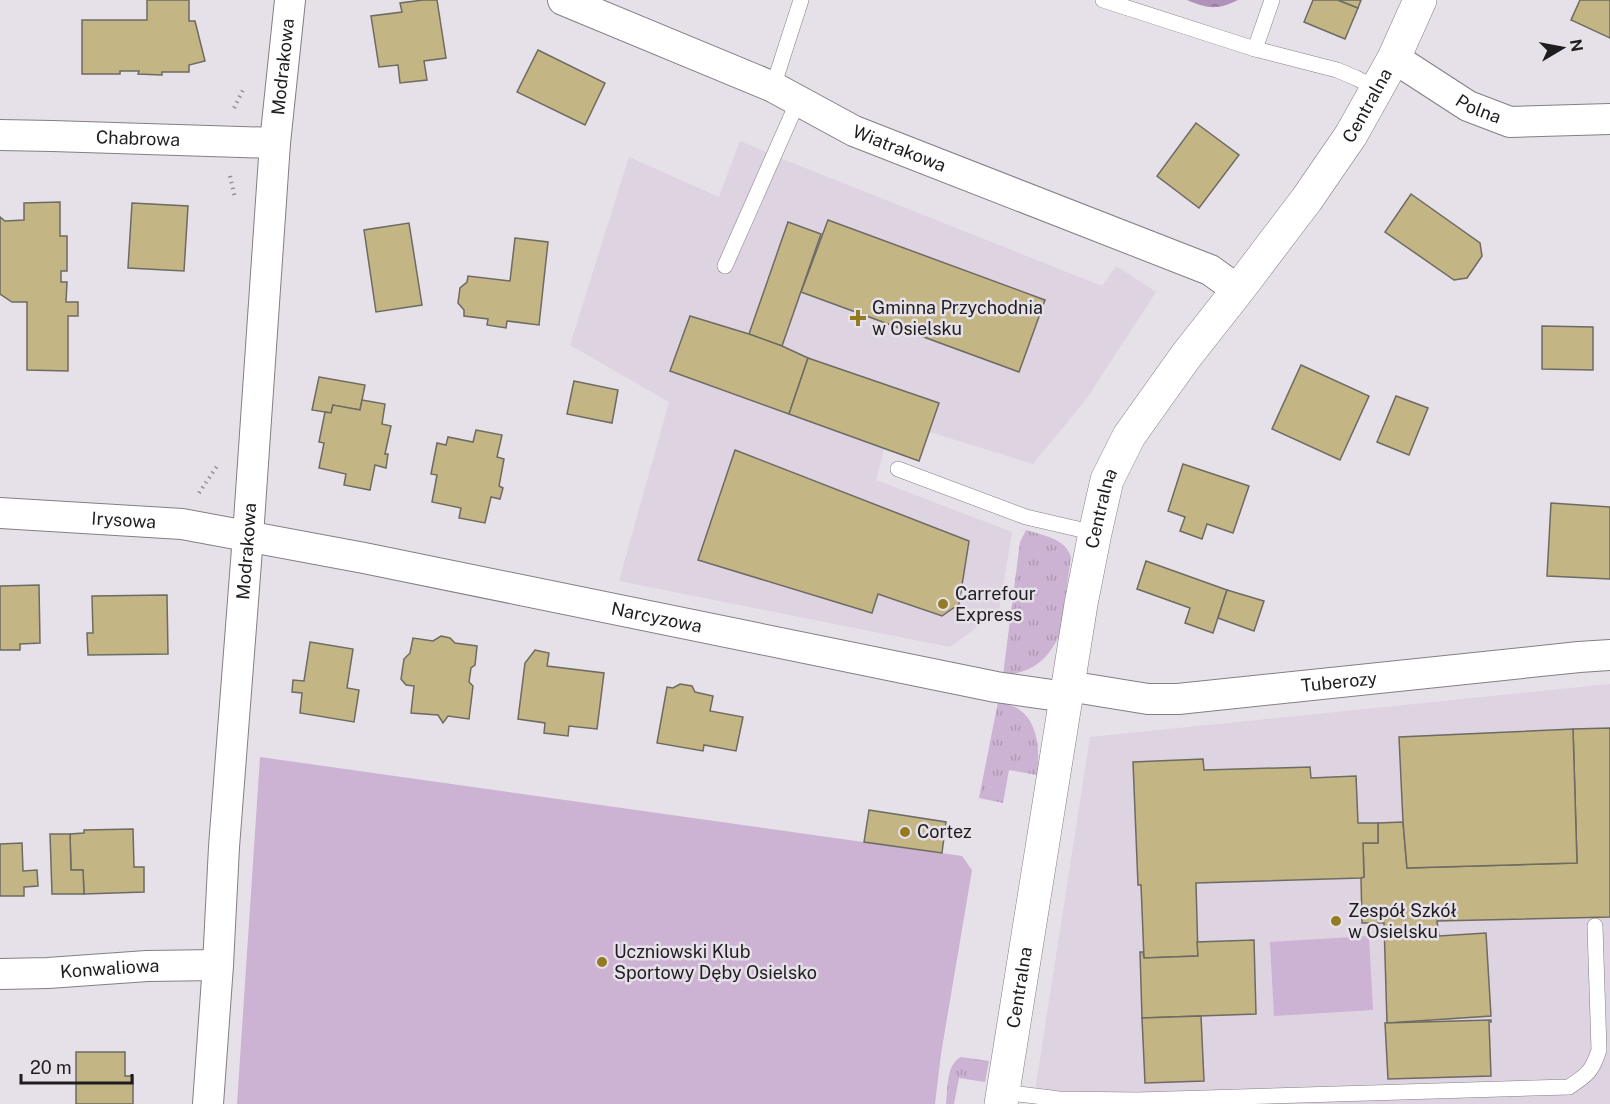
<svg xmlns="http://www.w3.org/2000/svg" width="1610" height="1104" font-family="'Public Sans',sans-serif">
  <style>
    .built { fill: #ded3e1 }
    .grass { fill: url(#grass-tufts) }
    .park { fill: #ccb2d3 }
    .water { fill: url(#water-ripples) }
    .building { fill: #c3b584; stroke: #6d6b63; stroke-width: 1.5 }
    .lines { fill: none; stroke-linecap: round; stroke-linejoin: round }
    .service-casing { stroke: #847e85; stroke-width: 16 }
    .minor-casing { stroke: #847e85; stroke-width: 32 }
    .tertiary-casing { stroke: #847e85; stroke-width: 34 }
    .path { stroke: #938f95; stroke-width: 4; stroke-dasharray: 1.5 4.5; stroke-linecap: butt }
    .service { stroke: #fff; stroke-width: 15 }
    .minor { stroke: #fff; stroke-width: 30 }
    .tertiary { stroke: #fff; stroke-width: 33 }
    .poi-dot { fill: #937b22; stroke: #e6e0e8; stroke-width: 2 }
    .labels { text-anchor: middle; stroke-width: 5; stroke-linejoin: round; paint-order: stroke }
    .street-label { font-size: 18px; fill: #1f1d20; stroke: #e6e0e8 }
    .poi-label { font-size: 18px; fill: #1f1d20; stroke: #e6e0e8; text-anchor: start }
  </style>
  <defs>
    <pattern id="grass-tufts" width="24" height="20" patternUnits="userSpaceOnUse" patternTransform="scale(1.5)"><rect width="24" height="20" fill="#ccb2d3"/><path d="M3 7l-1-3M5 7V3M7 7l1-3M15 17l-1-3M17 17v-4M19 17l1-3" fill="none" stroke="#af99b5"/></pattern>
    <pattern id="water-ripples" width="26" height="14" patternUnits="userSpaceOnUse" patternTransform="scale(1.5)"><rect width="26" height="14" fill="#af91b9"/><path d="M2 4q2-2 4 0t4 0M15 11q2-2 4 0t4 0" fill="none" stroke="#8e7696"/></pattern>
  </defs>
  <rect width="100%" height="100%" fill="#e6e0e8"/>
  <g class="built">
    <polygon points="740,141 790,162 1102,286 1116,266 1156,292 1087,398 1033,464 930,432 919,461 884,449 876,480 1012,532 999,611 950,647 619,581 669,402 570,345 629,157 719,197"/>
    <polygon points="1610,684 1610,1104 1033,1104 1090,737"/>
  </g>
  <g class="grass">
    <path d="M1026 530C1044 536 1065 538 1071 557L1060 634C1048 660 1032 673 1003 675L1020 542Z"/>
    <path d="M998 702C1005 704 1016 706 1021 711 1039 725 1040 754 1037 775L1009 770 1003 803 979 798Z"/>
    <path d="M961 1057 989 1061 985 1082 959 1078 954 1104H946C948 1089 946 1064 961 1057Z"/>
  </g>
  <g class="park">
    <polygon points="260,757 962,856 972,870 941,1054 935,1104 237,1104"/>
    <polygon points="1369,936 1373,1010 1274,1016 1270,942"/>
  </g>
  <path class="water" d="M1187 0H1238C1217 10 1208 9 1187 0Z"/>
  <g class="building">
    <polygon points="147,0 189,0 189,21 195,21 205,61 189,65 189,72 162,72 162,75 138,74 139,71 120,71 120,74 82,74 82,20 147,20"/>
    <polygon points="423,0 437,0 446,58 424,61 427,80 400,83 398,65 379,67 371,16 402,12 400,3"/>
    <polygon points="1313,0 1338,0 1358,8 1345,39 1304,22"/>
    <polygon points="1338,0 1361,0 1358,8"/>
    <polygon points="1580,0 1610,0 1610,38 1571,20"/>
    <polygon points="538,50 605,83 585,125 517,92"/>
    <polygon points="1196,123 1239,155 1199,208 1157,176"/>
    <polygon points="1411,194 1480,243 1482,256 1467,278 1454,280 1385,232"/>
    <polygon points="60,202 60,236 67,236 67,271 61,271 61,282 67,282 66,302 78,302 78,316 68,316 68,371 27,370 27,302 12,302 0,294 0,217 5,221 24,220 24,203"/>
    <polygon points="132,203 188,206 184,271 128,268"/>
    <polygon points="828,220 1045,300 1019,372 801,292"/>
    <polygon points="788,222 821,234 782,346 749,334"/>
    <polygon points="409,223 422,305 376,312 364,230"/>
    <polygon points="515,238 548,242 539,325 507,321 506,328 487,325 488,319 464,316 464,310 458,303 460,288 467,282 468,276 510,281"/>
    <polygon points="690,316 749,334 782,346 808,358 789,414 670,371"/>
    <polygon points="1542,326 1593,327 1593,370 1542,369"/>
    <polygon points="808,358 939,403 919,461 789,414"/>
    <polygon points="1301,365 1369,396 1340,460 1272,429"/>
    <polygon points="319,377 365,385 360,410 333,405 331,413 312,410"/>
    <polygon points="574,381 618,390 612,423 567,414"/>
    <polygon points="1396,396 1428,408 1409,455 1377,442"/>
    <polygon points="362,400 385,404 382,424 391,426 385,454 388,454 386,468 375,465 370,490 344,485 346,474 319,468 324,443 319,442 325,412 331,413 333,405 360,410"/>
    <polygon points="476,430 502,435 497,457 504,459 499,486 503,488 500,499 491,497 485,523 459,518 461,508 432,502 437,475 431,474 437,443 446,445 448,437 473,442"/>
    <polygon points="735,450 969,541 959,604 942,616 878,594 872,613 698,560"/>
    <polygon points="1183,464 1249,486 1233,533 1207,524 1202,539 1180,531 1185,517 1168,511"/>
    <polygon points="1551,503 1610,507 1610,579 1547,576"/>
    <polygon points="1146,561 1227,590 1213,633 1185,623 1190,608 1137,589"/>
    <polygon points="39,585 40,643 20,644 20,650 0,650 0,586"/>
    <polygon points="1227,590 1264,601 1254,631 1218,618"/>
    <polygon points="167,595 168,654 88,655 87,633 93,633 92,596"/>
    <polygon points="441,636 450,638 455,643 477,646 475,665 471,668 469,682 473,686 469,719 448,716 443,723 438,715 411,713 414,686 406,685 401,679 404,659 410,653 413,638 433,641"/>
    <polygon points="310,642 353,649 347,688 359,690 354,722 300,713 302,693 292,692 293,680 304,681"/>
    <polygon points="535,650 549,653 547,666 604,673 597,729 569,726 568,736 544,733 545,723 518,719 525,663"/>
    <polygon points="680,684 692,686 695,692 713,696 710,711 743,717 736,751 704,745 703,751 657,743 667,687 673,688"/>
    <polygon points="1610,728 1610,917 1437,921 1439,936 1486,933 1491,1016 1387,1023 1384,923 1362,923 1361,878 1364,877 1363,843 1378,843 1378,823 1403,822 1407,868 1577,863 1573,729"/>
    <polygon points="1573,729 1577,863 1407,868 1403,822 1399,737"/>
    <polygon points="1203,759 1204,770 1310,767 1311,778 1356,776 1358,823 1378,823 1378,843 1363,843 1364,877 1361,878 1196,883 1198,956 1144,958 1141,885 1138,885 1133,762"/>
    <polygon points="869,810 946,822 942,853 864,842"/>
    <polygon points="133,829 134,867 144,867 144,892 84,894 83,870 71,870 70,834 84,833 84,830"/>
    <polygon points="50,834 70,834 71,870 83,870 84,894 52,894"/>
    <polygon points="22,843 23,871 37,870 38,886 24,887 24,896 0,896 0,844"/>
    <polygon points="1254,940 1256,1014 1142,1018 1140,952 1143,952 1144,958 1198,956 1197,942"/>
    <polygon points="1201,1016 1204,1081 1145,1083 1142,1018"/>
    <polygon points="1491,1020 1491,1022 1489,1022 1491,1076 1388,1079 1385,1023"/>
    <polygon points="76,1052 125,1052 125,1076 133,1076 133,1104 76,1104"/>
  </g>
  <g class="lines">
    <defs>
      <g id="service">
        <polyline points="1103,0 1255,49 1337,70 1356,78 1378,89"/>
        <polyline points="1255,49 1272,0"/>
        <polyline points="773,87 801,0"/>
        <polyline points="725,266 798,101"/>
        <polyline points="898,469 1026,517 1095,533"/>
        <path d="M1003 1092 1059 1099 1137 1100 1569 1087C1587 1075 1592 1072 1599 1050L1595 926"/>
      </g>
      <g id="minor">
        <path id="s1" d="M563 0 773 87 854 131 1210 270 1238 290"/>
        <path id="s2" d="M1394 58 1468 106 1510 122 1610 119"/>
        <path id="s3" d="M0 135 52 136 275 143"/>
        <path id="s4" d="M0 513 182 524 364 558 996 687 1066 697"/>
        <path id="s5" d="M1068 686 1148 699H1178L1579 657 1610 655"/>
        <path id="s6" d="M0 974 48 973 147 966 218 965"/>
        <path id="s7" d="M208 1104 218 965 224 847 248 536 275 143 290 0"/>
      </g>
      <g id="tertiary">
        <path id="s8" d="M1001 1104 1081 604 1095 533 1107 480 1129 436 1186 356 1238 290 1307 199 1351 135 1394 58 1420 0"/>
      </g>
    </defs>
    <use href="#service" class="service-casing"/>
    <use href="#minor" class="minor-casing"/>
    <use href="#tertiary" class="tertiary-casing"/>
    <g class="path">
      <polyline points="234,108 244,88"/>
      <polyline points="230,176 235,198"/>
      <polyline points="199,493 217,466"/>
    </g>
    <use href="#service" class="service"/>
    <use href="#minor" class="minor"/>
    <use href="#tertiary" class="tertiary"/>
  </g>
  <g class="poi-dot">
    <path d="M855 309h6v6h6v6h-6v6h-6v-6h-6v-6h6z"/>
    <circle cx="943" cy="604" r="6"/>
    <circle cx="905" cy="832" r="6"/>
    <circle cx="1336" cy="921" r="6"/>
    <circle cx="602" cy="962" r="6"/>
  </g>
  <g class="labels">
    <g class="street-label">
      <text dy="6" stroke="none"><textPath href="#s7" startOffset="1040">Modrakowa</textPath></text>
      <text dy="6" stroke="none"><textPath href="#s8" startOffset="1090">Centralna</textPath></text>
      <text dy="6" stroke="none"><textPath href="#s2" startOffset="99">Polna</textPath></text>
      <text dy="6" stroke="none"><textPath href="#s3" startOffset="138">Chabrowa</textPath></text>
      <text dy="6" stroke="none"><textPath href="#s1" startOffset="368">Wiatrakowa</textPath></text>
      <text dy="6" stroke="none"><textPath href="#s8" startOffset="604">Centralna</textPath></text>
      <text dy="6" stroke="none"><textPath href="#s4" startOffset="124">Irysowa</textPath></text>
      <text dy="6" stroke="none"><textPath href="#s7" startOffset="554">Modrakowa</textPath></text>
      <text dy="6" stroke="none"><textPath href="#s4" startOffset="666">Narcyzowa</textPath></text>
      <text dy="6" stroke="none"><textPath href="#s5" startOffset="273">Tuberozy</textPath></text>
      <text dy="6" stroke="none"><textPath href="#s6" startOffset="110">Konwaliowa</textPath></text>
      <text dy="6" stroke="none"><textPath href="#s8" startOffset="118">Centralna</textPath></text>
    </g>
    <g class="poi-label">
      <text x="872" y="314">Gminna Przychodnia<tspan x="872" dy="21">w Osielsku</tspan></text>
      <text x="955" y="600">Carrefour<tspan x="955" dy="21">Express</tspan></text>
      <text x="917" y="838">Cortez</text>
      <text x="1348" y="917">Zespół Szkół<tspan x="1348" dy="21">w Osielsku</tspan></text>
      <text x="614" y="958">Uczniowski Klub<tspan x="614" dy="21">Sportowy Dęby Osielsko</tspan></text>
    </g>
  </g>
  <g transform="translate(1562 48) rotate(80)" stroke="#e6e0e8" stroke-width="4.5" paint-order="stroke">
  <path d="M0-4.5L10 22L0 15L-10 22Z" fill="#1f1d20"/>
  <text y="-9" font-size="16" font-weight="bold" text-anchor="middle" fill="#1f1d20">N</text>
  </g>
  <path d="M21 1074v9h111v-9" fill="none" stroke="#1f1d20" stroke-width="3"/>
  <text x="30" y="1074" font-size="18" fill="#1f1d20" stroke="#e6e0e8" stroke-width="4.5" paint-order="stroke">20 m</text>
</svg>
